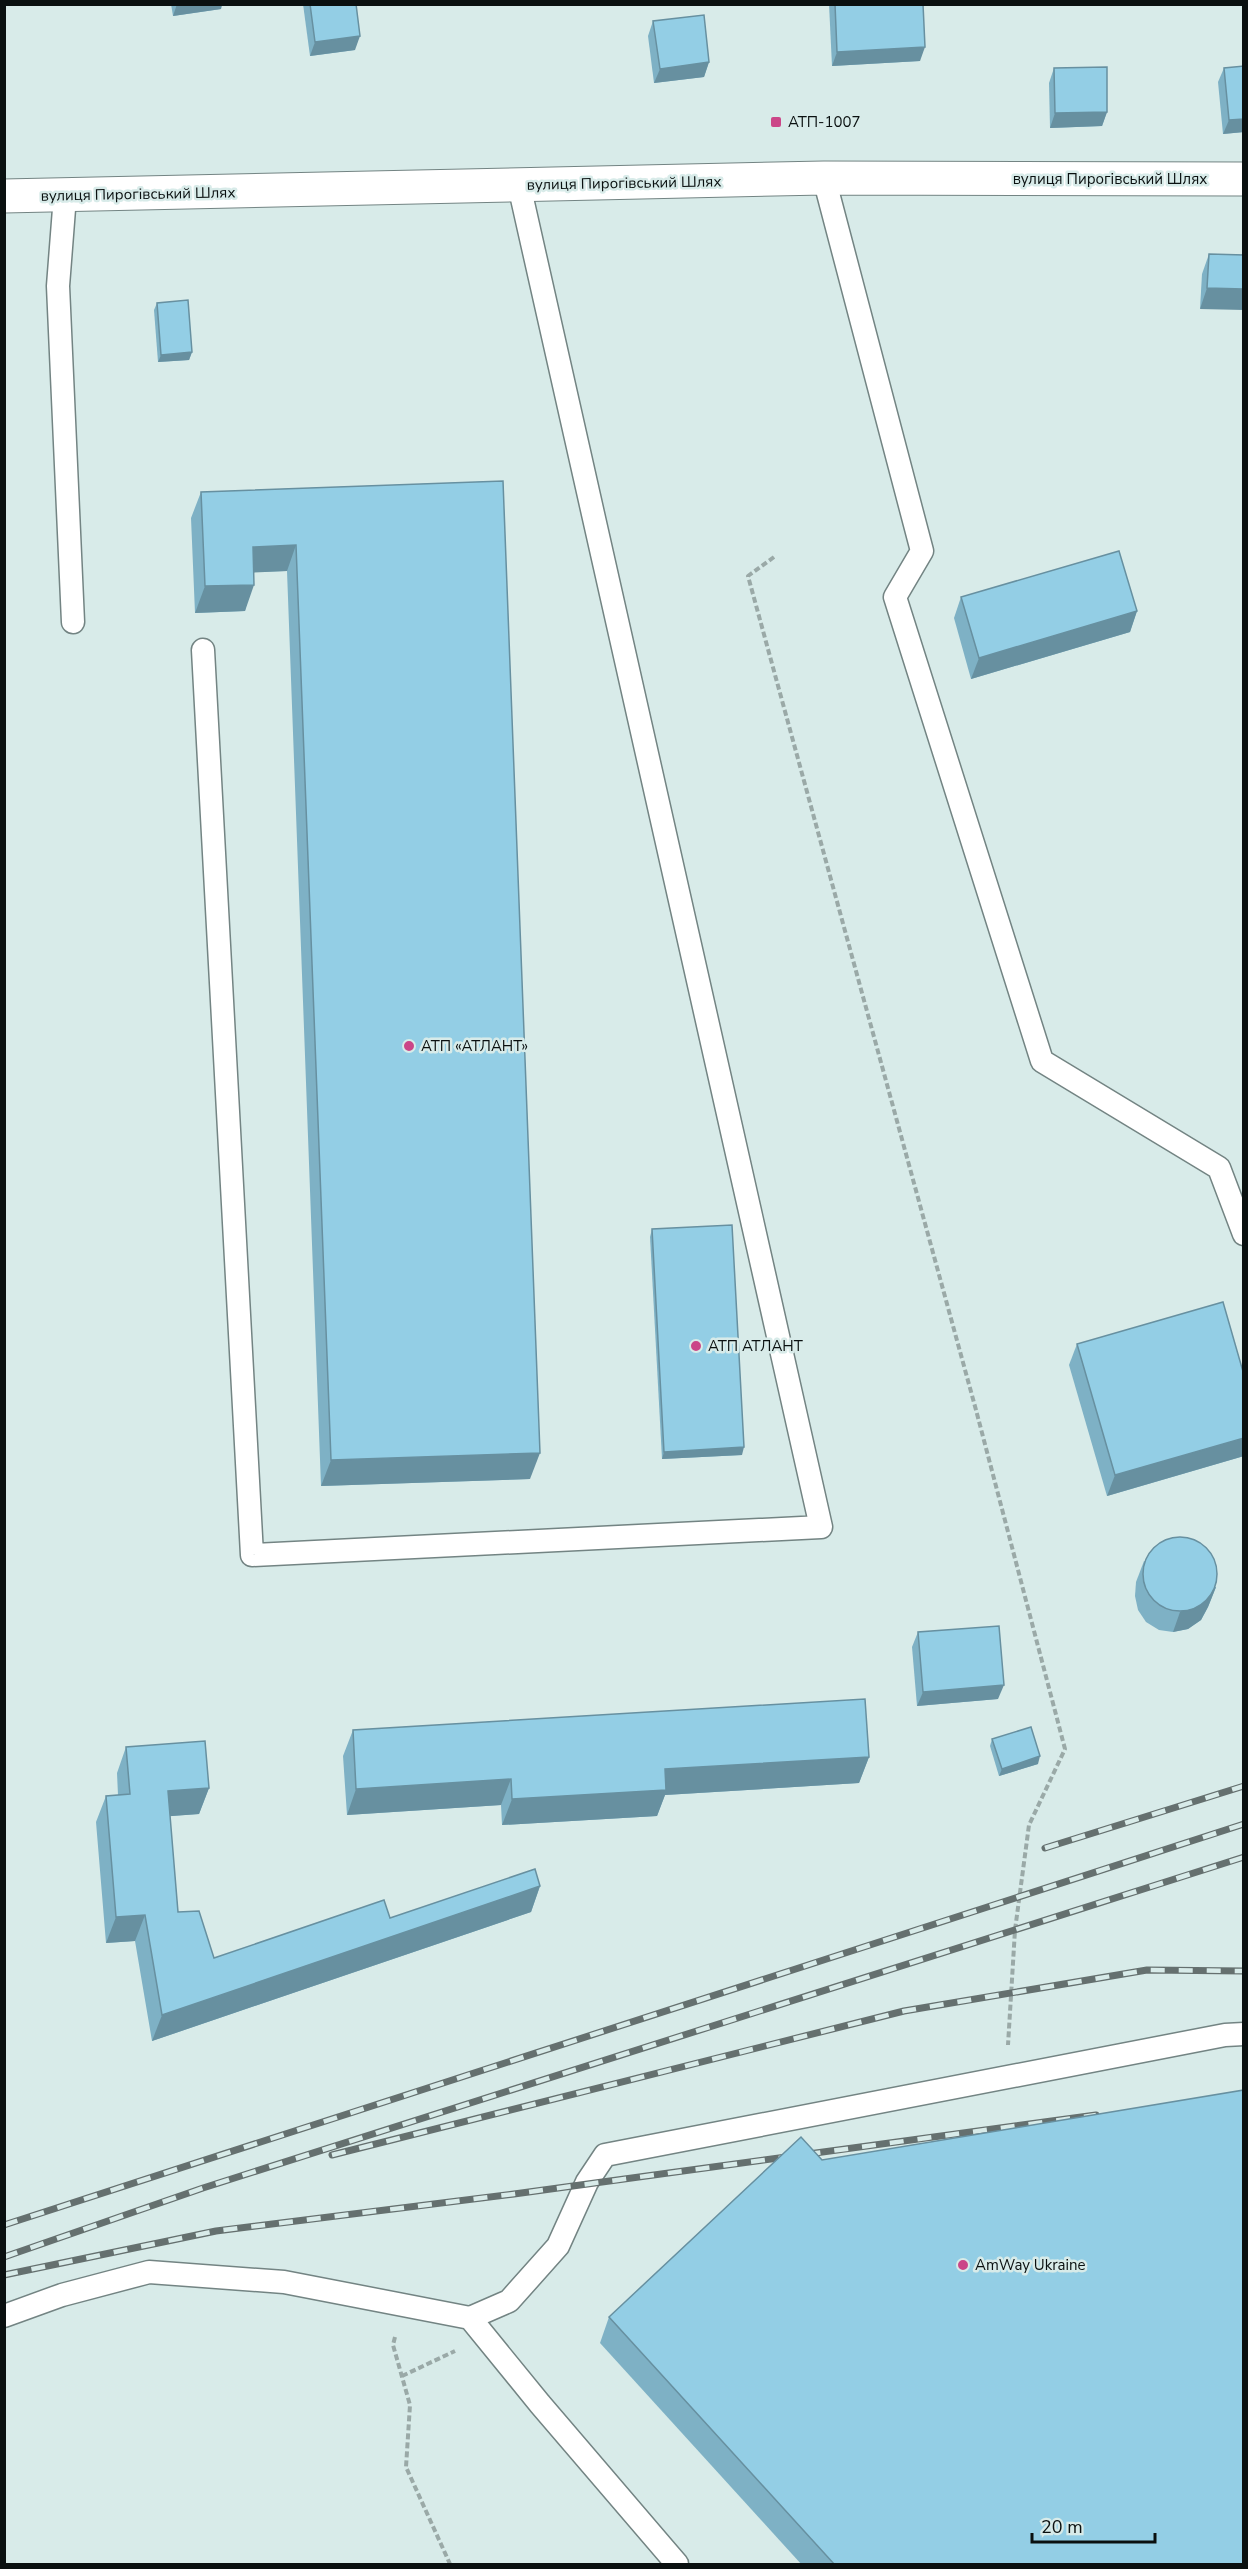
<svg xmlns="http://www.w3.org/2000/svg" width="1248" height="2569" font-family="'Nunito Sans',sans-serif">
  <style>
    .lines { fill: none; stroke-linecap: round; stroke-linejoin: round }
    .service-casing { stroke: #738483; stroke-width: 25 }
    .tertiary-casing { stroke: #738483; stroke-width: 35 }
    .path { stroke: #9aa9a7; stroke-width: 4; stroke-dasharray: 6 3; stroke-linecap: butt }
    .service { stroke: #fff; stroke-width: 22 }
    .tertiary { stroke: #fff; stroke-width: 33 }
    .rail-casing { stroke: #65706f; stroke-width: 7 }
    .rail { stroke: #d8ebe9; stroke-width: 4.5; stroke-dasharray: 14; stroke-linecap: butt }
    .wall { fill: #7eb1c5 }
    .shaded-wall { fill: #6790a0 }
    .building { fill: #93cee5; stroke: #6790a0; stroke-width: 1.5 }
    .poi-dot { fill: #cb4688; stroke: #d8ebe9; stroke-width: 2 }
    .labels { text-anchor: middle; stroke-width: 5; stroke-linejoin: round; paint-order: stroke }
    .poi-label { font-size: 15px; fill: #0a1010; stroke: #d8ebe9; text-anchor: start }
    .street-label { font-size: 15px; fill: #0a1010; stroke: #d8ebe9 }
  </style>
  <rect width="100%" height="100%" fill="#d8ebe9"/>
  <g class="lines">
    <defs>
      <g id="service">
        <polyline points="824,178 922,551 895,597 1042,1061 1219,1168 1244,1234"/>
        <polyline points="65,196 58,286 73,622"/>
        <polyline points="203,650 252,1555 821,1527 519,185"/>
        <polyline points="4,2316 62,2295 149,2272 284,2282 470,2318 540,2404 677,2564"/>
        <polyline points="470,2318 509,2301 558,2246 587,2182 605,2155 1225,2035 1244,2034"/>
      </g>
      <polyline id="tertiary" points="4,196 824,178 1244,179"/>
    </defs>
    <use href="#service" class="service-casing"/>
    <use href="#tertiary" class="tertiary-casing"/>
    <g class="path">
      <polyline points="774,557 748,576 976,1410 1065,1749 1029,1825 1015,1930 1008,2045"/>
      <polyline points="395,2337 393,2345 410,2405 406,2467 450,2564"/>
      <polyline points="402,2376 455,2351"/>
    </g>
    <use href="#service" class="service"/>
    <use href="#tertiary" class="tertiary"/>
    <defs>
      <g id="rail">
        <polyline points="1045,1848 1244,1786"/>
        <polyline points="332,2155 904,2011 1147,1970 1244,1971"/>
        <polyline points="4,2225 1244,1824"/>
        <polyline points="4,2257 203,2188 1244,1857"/>
        <polyline points="4,2275 216,2231 514,2194 1096,2115"/>
      </g>
    </defs>
    <use href="#rail" class="rail-casing"/>
    <use href="#rail" class="rail"/>
  </g>
  <g class="wall">
    <polygon points="171,4 222,4 221,9 173,16"/>
    <polygon points="303,4 356,4 355,50 310,56"/>
    <polygon points="829,4 923,4 920,61 832,66"/>
    <polygon points="653,21 709,62 704,77 654,83 648,36"/>
    <polygon points="1054,68 1107,112 1102,126 1050,128 1049,83"/>
    <polygon points="1224,68 1244,132 1223,134 1218,82"/>
    <polygon points="1209,254 1244,255 1200,309 1202,274"/>
    <polygon points="157,303 192,352 189,360 158,362 154,310"/>
    <polygon points="503,481 530,1479 321,1486 287,571 254,572 245,611 195,613 191,518 201,492"/>
    <polygon points="961,597 1137,611 1130,632 971,679 954,618"/>
    <polygon points="652,1229 742,1455 662,1459 650,1237"/>
    <polygon points="1077,1344 1244,1375 1244,1456 1107,1496 1069,1365"/>
    <polygon points="1144,1561 1216,1587 1208,1607 1201,1620 1188,1629 1173,1632 1159,1630 1146,1622 1138,1610 1135,1596 1136,1582"/>
    <polygon points="918,1632 998,1699 917,1706 912,1647"/>
    <polygon points="353,1730 869,1757 859,1783 665,1795 657,1816 502,1825 501,1805 347,1815 343,1756"/>
    <polygon points="992,1739 1038,1764 999,1776 990,1746"/>
    <polygon points="126,1747 209,1788 199,1814 170,1816 178,1912 214,1958 390,1918 540,1886 531,1912 152,2041 135,1941 106,1943 96,1822 106,1796 118,1795 117,1773"/>
    <polygon points="822,2160 1244,2565 802,2565 600,2343 609,2317"/>
  </g>
  <g class="shaded-wall">
    <polygon points="177,4 222,4 221,9 173,16"/>
    <polygon points="360,36 355,50 310,56 315,42"/>
    <polygon points="925,47 920,61 832,66 837,52"/>
    <polygon points="709,62 704,77 654,83 660,69"/>
    <polygon points="1107,112 1102,126 1050,128 1055,113"/>
    <polygon points="1244,119 1244,132 1223,134 1229,120"/>
    <polygon points="1207,288 1244,289 1244,310 1200,309"/>
    <polygon points="192,352 189,360 158,362 161,355"/>
    <polygon points="296,545 287,571 244,573 253,547"/>
    <polygon points="254,585 245,611 195,613 205,586"/>
    <polygon points="1137,611 1130,632 971,679 979,658"/>
    <polygon points="1244,1438 1244,1456 1107,1496 1115,1475"/>
    <polygon points="744,1447 742,1455 662,1459 664,1452"/>
    <polygon points="540,1453 530,1479 321,1486 331,1460"/>
    <polygon points="1216,1587 1208,1607 1201,1620 1188,1629 1173,1632 1180,1612"/>
    <polygon points="1004,1685 998,1699 917,1706 923,1692"/>
    <polygon points="1040,1756 1038,1764 999,1776 1002,1769"/>
    <polygon points="869,1757 859,1783 665,1795 657,1816 502,1825 512,1799 665,1769"/>
    <polygon points="511,1779 501,1805 347,1815 356,1789"/>
    <polygon points="209,1788 199,1814 159,1817 168,1791"/>
    <polygon points="540,1886 531,1912 152,2041 162,2015"/>
    <polygon points="145,1915 135,1941 106,1943 116,1917"/>
  </g>
  <g class="building">
    <polygon points="310,4 356,4 360,36 315,42"/>
    <polygon points="835,4 923,4 925,47 837,52"/>
    <polygon points="704,15 709,62 660,69 653,21"/>
    <polygon points="1244,66 1244,119 1229,120 1224,68"/>
    <polygon points="1107,67 1107,112 1055,113 1054,68"/>
    <polygon points="1209,254 1244,255 1244,289 1207,288"/>
    <polygon points="188,300 192,352 161,355 157,303"/>
    <polygon points="503,481 540,1453 331,1460 296,545 253,547 254,585 205,586 201,492"/>
    <polygon points="1119,551 1137,611 979,658 961,597"/>
    <polygon points="732,1225 744,1447 664,1452 652,1229"/>
    <polygon points="1223,1302 1244,1375 1244,1438 1115,1475 1077,1344"/>
    <circle cx="1180" cy="1574" r="37"/>
    <polygon points="999,1626 1004,1685 923,1692 918,1632"/>
    <polygon points="865,1699 869,1757 665,1769 666,1790 512,1799 511,1779 356,1789 353,1730"/>
    <polygon points="1031,1727 1040,1756 1002,1769 992,1739"/>
    <polygon points="205,1741 209,1788 168,1791 178,1912 199,1911 214,1958 384,1900 390,1918 535,1869 540,1886 162,2015 145,1915 116,1917 106,1796 130,1794 126,1747"/>
    <polygon points="1244,2090 1244,2565 835,2565 609,2317 801,2137 822,2160"/>
  </g>
  <g class="poi-dot">
    <rect x="770" y="116" width="12" height="12" rx="3"/>
    <circle cx="409" cy="1046" r="6"/>
    <circle cx="696" cy="1346" r="6"/>
    <circle cx="963" cy="2265" r="6"/>
  </g>
  <g class="labels">
    <g class="poi-label">
      <text x="788" y="127">АТП-1007</text>
      <text x="421" y="1051">АТП «АТЛАНТ»</text>
      <text x="708" y="1351">АТП АТЛАНТ</text>
      <text x="975" y="2270">AmWay Ukraine</text>
    </g>
    <g class="street-label">
      <text x="1110" y="184">вулиця Пирогівський Шлях</text>
      <text transform="translate(624 183) rotate(-1)" y="5">вулиця Пирогівський Шлях</text>
      <text transform="translate(138 194) rotate(-1)" y="5">вулиця Пирогівський Шлях</text>
    </g>
  </g>
  <rect width="1248" height="2569" fill="none" stroke="#0a1010" stroke-width="12"/>
  <path d="M1032 2533v9h123v-9" fill="none" stroke="#0a1010" stroke-width="3"/>
  <text x="1041" y="2533" font-size="18" fill="#0a1010" stroke="#d8ebe9" stroke-width="4.5" paint-order="stroke">20 m</text>
</svg>
